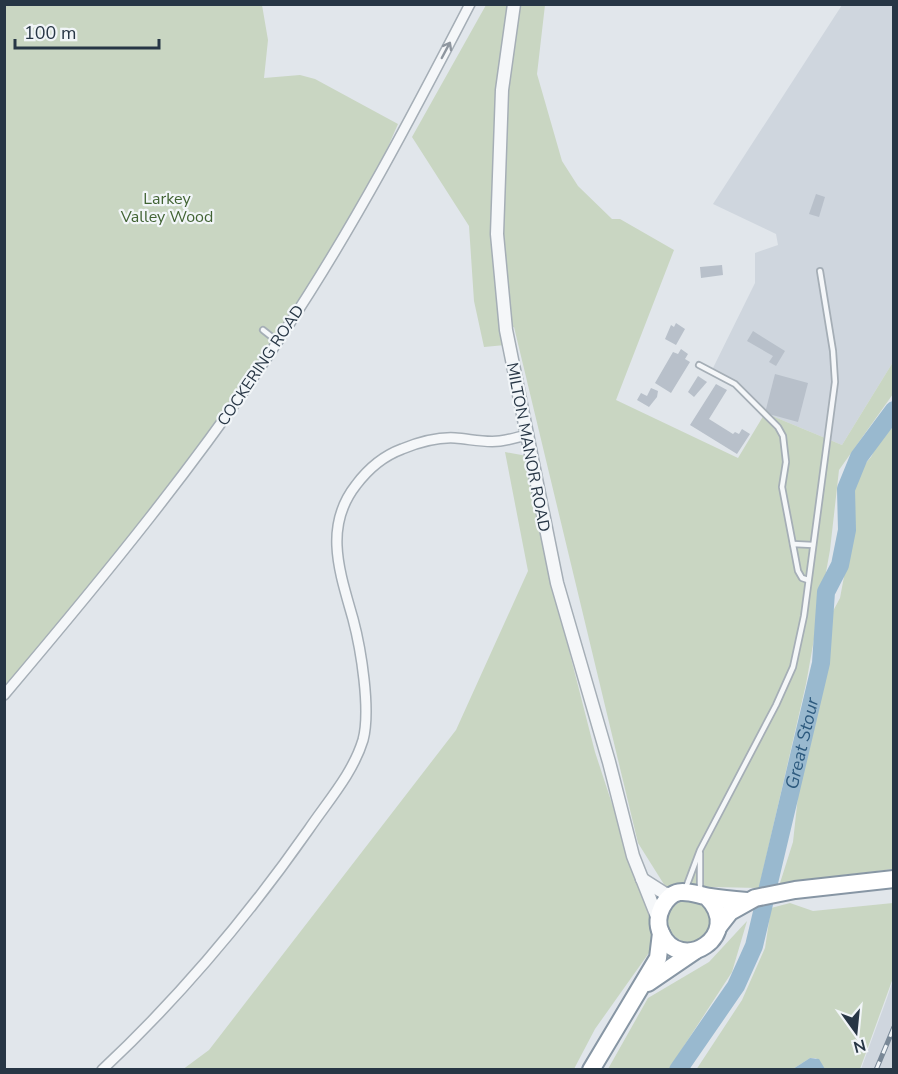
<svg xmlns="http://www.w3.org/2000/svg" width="898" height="1074" font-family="'Nunito Sans',sans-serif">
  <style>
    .built { fill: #cfd6de }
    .green { fill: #c9d6c2 }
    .water { fill: #99b9cf }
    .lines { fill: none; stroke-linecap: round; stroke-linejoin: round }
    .river { stroke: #99b9cf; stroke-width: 18 }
    .building { fill: #b8c0ca }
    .service-casing { stroke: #a5aeb6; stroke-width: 8 }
    .minor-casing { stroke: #a5aeb6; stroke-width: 12 }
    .tertiary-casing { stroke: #a5aeb6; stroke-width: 15 }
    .trunk-casing { stroke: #8796a4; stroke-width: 20 }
    .service { stroke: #f5f7f9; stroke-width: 4.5 }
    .minor { stroke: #f5f7f9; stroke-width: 9 }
    .tertiary { stroke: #f5f7f9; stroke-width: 12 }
    .trunk { stroke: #fff; stroke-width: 16 }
    .rail-casing { stroke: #798897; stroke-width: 5 }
    .rail { stroke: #f1f5f8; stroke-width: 3; stroke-dasharray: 9; stroke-linecap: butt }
    .oneway { stroke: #8e969f }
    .labels { text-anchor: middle; stroke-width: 4.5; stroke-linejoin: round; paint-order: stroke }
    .park-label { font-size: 16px; fill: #416333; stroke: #f1f5f8 }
    .street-label { font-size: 16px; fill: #273645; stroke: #f1f5f8 }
    .water-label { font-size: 18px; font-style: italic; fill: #2d5a7e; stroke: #f1f5f8 }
  </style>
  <rect width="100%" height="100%" fill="#e1e6eb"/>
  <g class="built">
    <polygon points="842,5 893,5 893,362 842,445 765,413 713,368 755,283 755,253 778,245 776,234 713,204"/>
    <polygon points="893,980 893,1069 861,1069 887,998"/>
  </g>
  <g class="green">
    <path d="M5 5H262L268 40 264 78 300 75 315 79 398 124C388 146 379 169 368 191 332 261 285 325 240 389 166 493 87 592 5 690Z"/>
    <polygon points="486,5 545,5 537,74 562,161 578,186 612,219 620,219 674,250 616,400 738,458 765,413 842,445 893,362 893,394 839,470 830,550 806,684 759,888 665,886 638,843 514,327 503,331 505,345 484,347 474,301 469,226 412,137"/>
    <polygon points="893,426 893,869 795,881 788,884 780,883 793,842 798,796 825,662 832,613 840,598 851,539 852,496 857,473 871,457 881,437"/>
    <polygon points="505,452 527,456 549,572 595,752 641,892 652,915 651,950 595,1029 574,1069 182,1070 209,1050 456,730 528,571"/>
    <circle cx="689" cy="921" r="21"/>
    <polygon points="790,903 813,911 893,903 893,978 860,1069 825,1069 816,1058 810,1058 793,1069 696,1070 742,1000 765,948 771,908"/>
    <polygon points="747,921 732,972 669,1069 608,1069 648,998 709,962"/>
  </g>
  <polygon class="water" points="810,1058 819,1059 825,1069 793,1069"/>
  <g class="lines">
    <path class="river" id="s1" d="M678 1070 736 986 754 946 821 663 826 592 840 565 847 530 846 489 859 457 894 410"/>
  </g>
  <g class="building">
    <polygon points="816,194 825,197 819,217 809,214"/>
    <polygon points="722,265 723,275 701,278 700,267"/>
    <polygon points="676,323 685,329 676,345 665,339 671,325 674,327"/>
    <polygon points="753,331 785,351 776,366 769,362 773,356 747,341"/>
    <polygon points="681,349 688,354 685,359 690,362 671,393 655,383 673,352 678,354"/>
    <polygon points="775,374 808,383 798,422 765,413"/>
    <polygon points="698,376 707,382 694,397 688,392"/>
    <polygon points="716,384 727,390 709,419 733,434 735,432 739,434 742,429 750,434 737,454 690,425"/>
    <polygon points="651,388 658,391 657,397 649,407 637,400 641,393 647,396"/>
  </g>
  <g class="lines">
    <defs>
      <g id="service">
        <polyline points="263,330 277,341"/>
        <polyline points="699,365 735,384 778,427 783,436 786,462 782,487 798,571 802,578 808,580"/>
        <polyline points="793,544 813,545"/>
        <polyline points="685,890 700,850 776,705 793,667 804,616 835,382 833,351 820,271"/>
        <polyline points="700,892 700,853"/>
      </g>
      <g id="minor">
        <path d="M4 695C103 578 200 460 284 332 354 227 412 116 470 4"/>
        <path d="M102 1070C180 997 248 916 309 829 328 801 353 773 363 740 371 710 361 649 353 619 340 573 323 527 356 485 368 469 383 456 402 449 417 443 438 437 455 438 470 439 485 443 500 441 509 440 518 437 527 435"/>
      </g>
      <g id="tertiary">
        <polyline points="514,4 502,90 497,234 506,330 557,583 609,762 633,856 658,919"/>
        <polyline points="642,879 664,893 673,895"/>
      </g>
      <g id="trunk">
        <path d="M707 897C745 935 680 976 661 933 657 925 658 915 662 907 675 883 691 894 710 897 722 899 734 900 747 901"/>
        <polyline points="719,926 730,912 755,898 795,890 894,879"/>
        <polyline points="648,983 695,951"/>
        <polyline points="591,1070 658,958 661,933"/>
      </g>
    </defs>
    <use href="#service" class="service-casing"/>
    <use href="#minor" class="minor-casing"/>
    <use href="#tertiary" class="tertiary-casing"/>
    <use href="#trunk" class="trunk-casing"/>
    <use href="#service" class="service"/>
    <use href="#minor" class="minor"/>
    <use href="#tertiary" class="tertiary"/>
    <use href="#trunk" class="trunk"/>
    <defs>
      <polyline id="rail" points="876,1070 894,1027"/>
    </defs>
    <use href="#rail" class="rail-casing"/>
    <use href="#rail" class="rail"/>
  </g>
  <defs><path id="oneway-shaft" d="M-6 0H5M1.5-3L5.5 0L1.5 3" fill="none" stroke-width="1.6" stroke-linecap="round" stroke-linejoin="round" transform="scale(1.5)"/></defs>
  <use class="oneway" href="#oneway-shaft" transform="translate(446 50) rotate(-62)"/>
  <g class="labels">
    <g class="park-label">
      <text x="167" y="204">Larkey<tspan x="167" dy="18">Valley Wood</tspan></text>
    </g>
    <g class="street-label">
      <text transform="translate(260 365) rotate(-56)" y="6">COCKERING ROAD</text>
      <text transform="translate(529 447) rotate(79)" y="6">MILTON MANOR ROAD</text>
    </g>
    <g class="water-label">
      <text dy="6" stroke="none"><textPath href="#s1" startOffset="354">Great Stour</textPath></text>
    </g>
  </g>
  <rect width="898" height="1074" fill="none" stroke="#273645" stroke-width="12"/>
  <g transform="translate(856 1032) rotate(165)" stroke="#f1f5f8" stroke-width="4.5" paint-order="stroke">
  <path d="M0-4.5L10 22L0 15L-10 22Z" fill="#273645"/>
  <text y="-9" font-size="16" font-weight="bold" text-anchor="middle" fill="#273645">N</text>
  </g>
  <path d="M15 39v9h144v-9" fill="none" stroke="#273645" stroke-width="3"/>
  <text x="24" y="39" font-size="18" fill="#273645" stroke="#f1f5f8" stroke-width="4.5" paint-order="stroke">100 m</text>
</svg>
